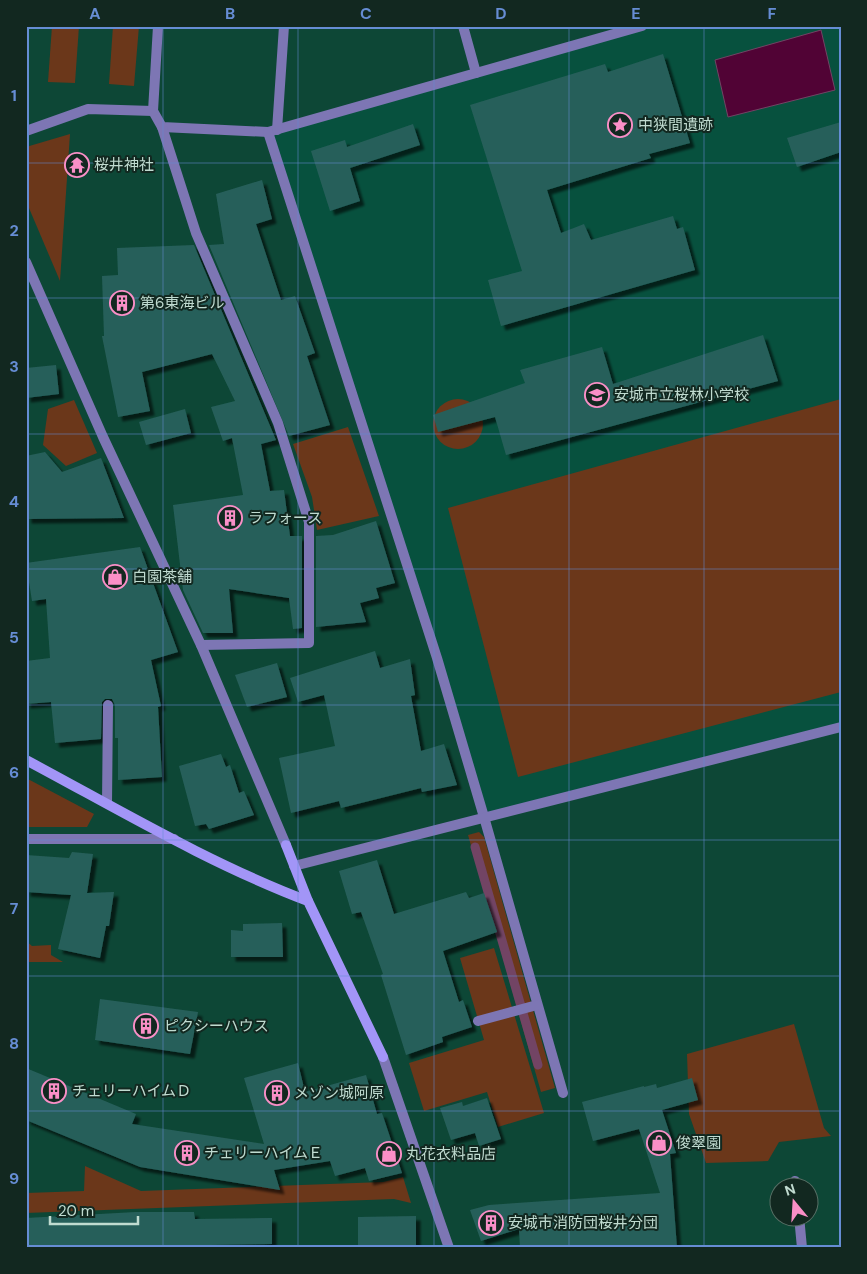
<svg xmlns="http://www.w3.org/2000/svg" width="867" height="1274" font-family="'DM Sans','Noto Sans JP',sans-serif">
  <style>
    .built { fill: #07513e }
    .green { fill: #6b371a }
    .water { fill: #510335; stroke: #724464 }
    .lines { fill: none; stroke-linecap: round; stroke-linejoin: round }
    .stream { stroke: #724464; stroke-width: 9 }
    .building { fill: #275f5a; filter: url(#shadow) }
    .lane { stroke: #7d76b4; stroke-width: 10 }
    .street { stroke: #7d76b4; stroke-width: 10 }
    .secondary { stroke: #a295f7; stroke-width: 10 }
    .grid { fill: none; stroke: #668dd4; stroke-width: 1; stroke-opacity: 0.55 }
    .labels { text-anchor: middle; stroke-width: 4; stroke-linejoin: round; paint-order: stroke }
    .poi-label { font-size: 15px; fill: #c0dbd0; stroke: #122820; text-anchor: start }
    .neatline { fill: none; stroke: #668dd4; stroke-width: 2 }
    .grid-label { font-size: 16px; text-anchor: middle; font-weight: bold; fill: #668dd4 }
  </style>
  <defs>
    <filter id="shadow"><feDropShadow dx="4.5" dy="4.5" stdDeviation="1" flood-color="#0009"/></filter>
  </defs>
  <rect width="100%" height="100%" fill="#0d4736"/>
  <polygon class="built" points="642,26 841,26 841,723 484,817 268,132"/>
  <g class="green">
    <polygon points="52,26 79,26 75,83 48,82"/>
    <polygon points="113,26 139,26 134,86 109,84"/>
    <polygon points="70,134 60,281 26,201 26,147"/>
    <polygon points="841,399 841,692 518,777 448,508"/>
    <circle cx="458" cy="424" r="25"/>
    <polygon points="74,400 97,453 66,466 43,445 48,409"/>
    <polygon points="348,427 379,516 317,530 312,497 293,444"/>
    <polygon points="26,778 94,814 87,827 26,827"/>
    <polygon points="479,832 484,837 555,1088 541,1092 468,835"/>
    <polygon points="26,941 32,946 51,945 51,955 63,962 26,962"/>
    <polygon points="494,948 544,1113 498,1127 487,1092 424,1111 409,1063 484,1040 460,958"/>
    <polygon points="794,1024 824,1128 831,1136 779,1142 768,1161 706,1163 689,1114 687,1054"/>
    <polygon points="85,1166 141,1191 383,1182 403,1177 411,1203 394,1199 26,1213 26,1193 84,1191"/>
  </g>
  <polygon class="water" points="821,30 835,90 728,117 715,60"/>
  <g class="lines">
    <polyline class="stream" points="475,847 538,1065"/>
  </g>
  <g class="building">
    <polygon points="663,54 690,143 649,154 651,158 547,190 561,233 584,224 591,240 673,216 677,229 683,227 695,270 501,326 488,280 522,271 470,105 605,64 608,72"/>
    <polygon points="841,122 841,152 797,167 787,138"/>
    <polygon points="413,124 420,145 350,168 360,201 330,211 311,151 345,140 347,147"/>
    <polygon points="262,180 272,219 256,224 281,300 295,296 315,353 307,356 330,425 289,436 209,245 224,244 216,194"/>
    <polygon points="194,245 276,440 261,444 270,491 284,490 290,536 302,536 302,628 293,629 289,598 229,589 233,633 203,633 183,590 173,505 243,495 232,438 223,441 211,407 235,401 212,354 142,372 150,411 118,417 102,336 104,336 102,276 118,275 117,248"/>
    <polygon points="763,335 778,381 506,455 495,417 438,432 433,415 525,383 520,370 602,347 613,384"/>
    <polygon points="56,365 59,394 26,398 26,368"/>
    <polygon points="185,409 191,433 146,445 139,422"/>
    <polygon points="45,452 62,472 101,458 124,518 27,519 26,456"/>
    <polygon points="376,521 395,583 376,588 379,598 360,603 366,622 316,627 316,536 333,535"/>
    <polygon points="140,547 178,652 151,660 161,706 158,707 162,777 118,780 118,738 115,738 115,705 112,699 105,699 102,702 101,739 55,743 51,702 26,704 26,661 50,658 46,599 32,601 26,563"/>
    <polygon points="375,651 380,668 410,659 415,695 411,696 421,751 444,744 457,785 422,792 421,788 341,808 339,801 291,813 279,758 335,746 324,695 298,702 290,678"/>
    <polygon points="277,663 287,697 247,707 235,675"/>
    <polygon points="221,754 226,767 230,765 239,793 244,791 254,815 209,829 206,824 195,826 179,766"/>
    <polygon points="72,852 93,854 87,893 114,892 109,926 106,926 100,958 58,949 71,895 26,892 26,855 69,858"/>
    <polygon points="377,860 394,914 466,892 469,898 484,893 497,932 443,951 459,1002 463,1000 472,1027 442,1037 443,1042 406,1055 381,975 383,974 361,912 352,914 339,871"/>
    <polygon points="282,923 283,957 231,957 231,930 243,931 243,924"/>
    <polygon points="100,999 198,1012 190,1054 95,1040"/>
    <polygon points="298,1063 305,1092 366,1075 377,1114 382,1113 402,1173 369,1181 365,1168 335,1176 330,1161 274,1170 280,1190 140,1167 26,1120 26,1068 136,1114 132,1124 264,1144 244,1078"/>
    <polygon points="692,1078 698,1100 662,1110 676,1153 670,1154 677,1248 520,1248 519,1229 481,1241 470,1210 489,1205 660,1193 639,1129 593,1141 582,1102 644,1086 644,1087 656,1084 657,1088"/>
    <polygon points="487,1098 501,1139 479,1146 475,1133 451,1140 440,1108 462,1102 463,1106"/>
    <polygon points="136,1212 194,1212 195,1219 272,1218 272,1244 26,1248 26,1218"/>
    <polygon points="416,1216 416,1248 358,1248 358,1217"/>
  </g>
  <g class="lines">
    <g class="lane">
      <polyline points="484,817 563,1093"/>
      <polyline points="478,1021 537,1005"/>
    </g>
    <g class="street">
      <polyline points="158,26 153,111 162,127 268,132 642,26"/>
      <polyline points="463,26 476,73"/>
      <polyline points="162,127 196,233 278,423 309,522 309,643 201,645"/>
      <polyline points="277,130 284,26"/>
      <polyline points="26,131 88,109 153,111"/>
      <polyline points="268,132 437,658 484,817"/>
      <polyline points="26,262 103,437 201,645 286,845"/>
      <polyline points="107,803 108,705"/>
      <polyline points="26,839 174,839"/>
      <polyline points="294,866 841,727"/>
      <polyline points="383,1057 449,1248"/>
      <polyline points="795,1181 796,1186"/>
      <polyline points="799,1216 802,1248"/>
    </g>
    <g class="secondary">
      <path d="M26 760C118 809 210 864 308 901L383 1057"/>
      <polyline points="286,845 308,901"/>
    </g>
  </g>
  <path class="grid" d="M163 26V1248M298 26V1248M434 26V1248M569 26V1248M704 26V1248M26 163H841M26 298H841M26 434H841M26 569H841M26 705H841M26 840H841M26 976H841M26 1111H841"/>
  <defs>
    <symbol id="sight-ring" viewBox="-11 -11 22 22"><circle r="9.5" fill="#122820" stroke="#fa8fc7" stroke-width="1.5"/><path d="M0-6L1.8-2.2L6-1.7L2.9 1.2L3.7 5.4L0 3.3L-3.7 5.4L-2.9 1.2L-6-1.7L-1.8-2.2Z" fill="#fa8fc7"/></symbol>
    <symbol id="temple-ring" viewBox="-11 -11 22 22"><circle r="9.5" fill="#122820" stroke="#fa8fc7" stroke-width="1.5"/><path d="M0-6L5-2H3V0L6.5 2.5H4V6H1.5V3h-3V6H-4V2.5H-6.5L-3 0V-2H-5Z" fill="#fa8fc7"/></symbol>
    <symbol id="building-ring" viewBox="-11 -11 22 22"><circle r="9.5" fill="#122820" stroke="#fa8fc7" stroke-width="1.5"/><path d="M-4-6H4V6H1V3H-1V6H-4ZM-2.5-4.3h1.7v1.8h-1.7ZM.8-4.3h1.7v1.8H.8ZM-2.5-1h1.7V.8h-1.7ZM.8-1h1.7V.8H.8Z" fill="#fa8fc7"/></symbol>
    <symbol id="school-ring" viewBox="-11 -11 22 22"><circle r="9.5" fill="#122820" stroke="#fa8fc7" stroke-width="1.5"/><path d="M0-5L7-2L0 1L-7-2ZM-4 1L0 2.5L4 1V4Q0 6-4 4Z" fill="#fa8fc7"/></symbol>
    <symbol id="shop-ring" viewBox="-11 -11 22 22"><circle r="9.5" fill="#122820" stroke="#fa8fc7" stroke-width="1.5"/><path d="M-5-2.5h2.3a2.7 3.5 0 0 1 5.4 0H5L5.5 6h-11ZM-1.5-2.5h3a1.5 2.3 0 0 0-3 0Z" fill="#fa8fc7"/></symbol>
  </defs>
  <g fill-rule="evenodd">
    <use href="#sight-ring" x="606" y="111" width="28" height="28"/>
    <use href="#temple-ring" x="63" y="151" width="28" height="28"/>
    <use href="#building-ring" x="108" y="289" width="28" height="28"/>
    <use href="#school-ring" x="583" y="381" width="28" height="28"/>
    <use href="#building-ring" x="216" y="504" width="28" height="28"/>
    <use href="#shop-ring" x="101" y="563" width="28" height="28"/>
    <use href="#building-ring" x="132" y="1012" width="28" height="28"/>
    <use href="#building-ring" x="40" y="1077" width="28" height="28"/>
    <use href="#building-ring" x="263" y="1079" width="28" height="28"/>
    <use href="#shop-ring" x="645" y="1129" width="28" height="28"/>
    <use href="#building-ring" x="173" y="1139" width="28" height="28"/>
    <use href="#shop-ring" x="375" y="1140" width="28" height="28"/>
    <use href="#building-ring" x="477" y="1209" width="28" height="28"/>
  </g>
  <g class="labels">
    <g class="poi-label">
      <text x="638" y="130">中狭間遺跡</text>
      <text x="94" y="170">桜井神社</text>
      <text x="140" y="308">第6東海ビル</text>
      <text x="614" y="400">安城市立桜林小学校</text>
      <text x="248" y="523">ラフォース</text>
      <text x="132" y="582">白園茶舗</text>
      <text x="164" y="1031">ピクシーハウス</text>
      <text x="72" y="1096">チェリーハイムＤ</text>
      <text x="294" y="1098">メゾン城阿原</text>
      <text x="676" y="1148">俊翠園</text>
      <text x="204" y="1158">チェリーハイムＥ</text>
      <text x="406" y="1159">丸花衣料品店</text>
      <text x="508" y="1228">安城市消防団桜井分団</text>
    </g>
  </g>
  <rect width="867" height="1274" fill="none" stroke="#122820" stroke-width="55"/>
  <g transform="translate(794 1202) rotate(342)"><circle r="24" fill="#122820" stroke="#587066"/>
  <path d="M0-4L9 19L0 12L-9 19Z" fill="#fa8fc7"/>
  <text y="-8" font-size="14" font-weight="bold" text-anchor="middle" fill="#c0dbd0">N</text>
  </g>
  <path d="M50 1216v8h88v-8" fill="none" stroke="#c0dbd0" stroke-width="2.5"/>
  <text x="58" y="1216" font-size="15" fill="#c0dbd0" stroke="#122820" stroke-width="4" paint-order="stroke">20 m</text>
  <rect x="28" y="28" width="812" height="1218" class="neatline"/>
  <g class="grid-label">
    <text x="95" y="19">A</text>
    <text x="230" y="19">B</text>
    <text x="366" y="19">C</text>
    <text x="501" y="19">D</text>
    <text x="636" y="19">E</text>
    <text x="772" y="19">F</text>
    <text x="14" y="101">1</text>
    <text x="14" y="236">2</text>
    <text x="14" y="372">3</text>
    <text x="14" y="507">4</text>
    <text x="14" y="643">5</text>
    <text x="14" y="778">6</text>
    <text x="14" y="914">7</text>
    <text x="14" y="1049">8</text>
    <text x="14" y="1184">9</text>
  </g>
</svg>
